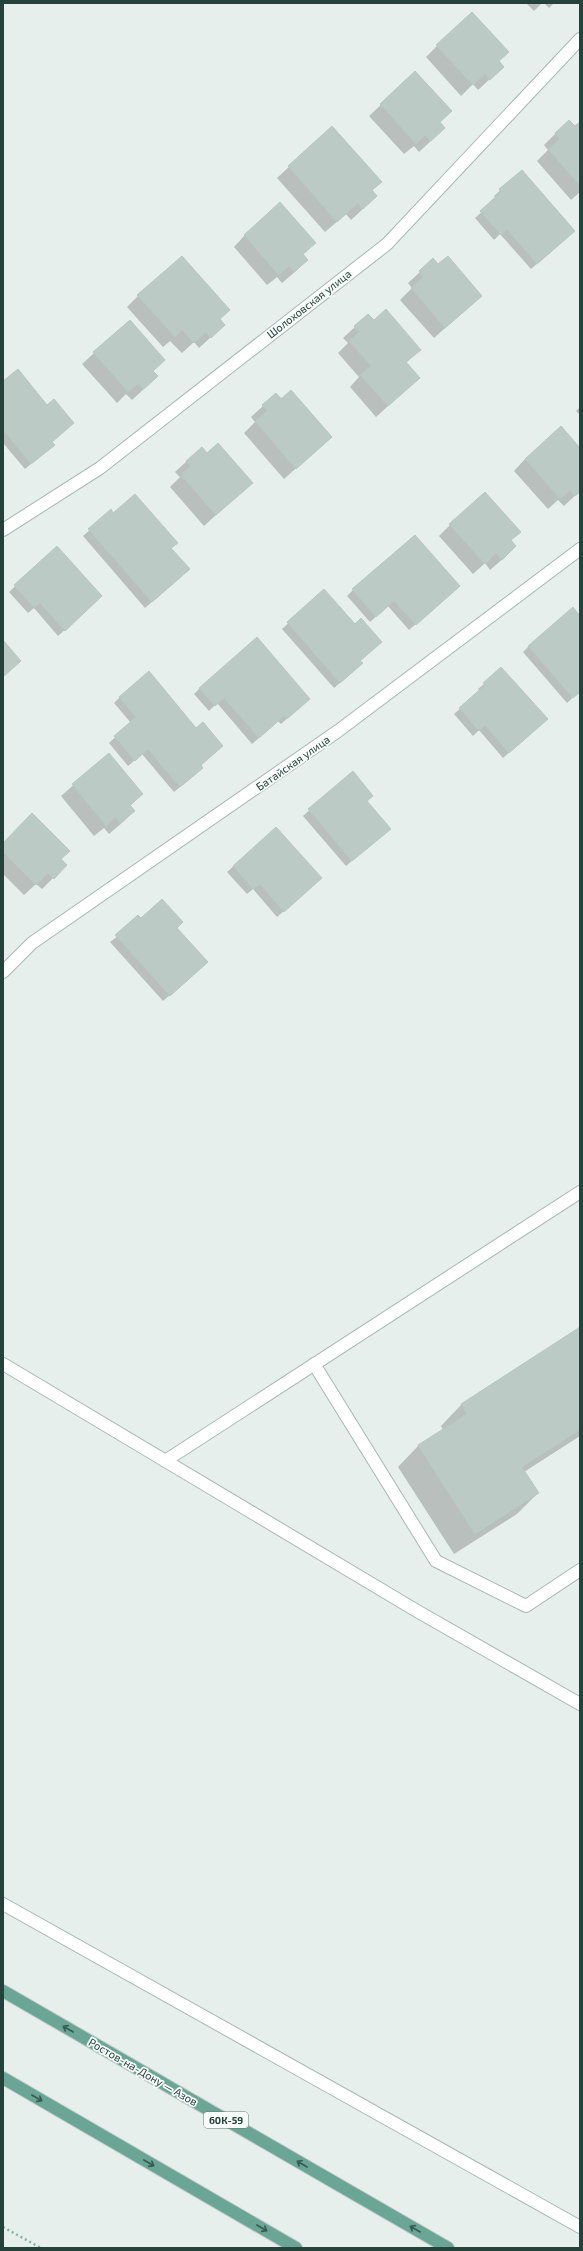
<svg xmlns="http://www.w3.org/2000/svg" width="583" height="2251" font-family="'Exo 2',sans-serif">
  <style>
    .shadow { fill: #0003 }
    .building { fill: #bbcac4; stroke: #b8c9c2 }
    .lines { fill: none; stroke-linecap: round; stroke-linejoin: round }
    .minor-casing { stroke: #a8b8b2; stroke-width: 14 }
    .major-casing { stroke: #c2cac8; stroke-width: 14 }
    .path { stroke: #86b3a5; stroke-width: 2.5; stroke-dasharray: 2 3; stroke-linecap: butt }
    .minor { stroke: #fff; stroke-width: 12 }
    .major { stroke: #6aa596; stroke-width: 12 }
    .oneway { stroke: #365b51 }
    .labels { text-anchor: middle; stroke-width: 3.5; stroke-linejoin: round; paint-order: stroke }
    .shield { fill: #f7fbf9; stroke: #637a73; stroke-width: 1 }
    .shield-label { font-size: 10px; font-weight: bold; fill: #24423a }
    .street-label { font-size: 11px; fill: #24423a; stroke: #f7fbf9 }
  </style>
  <rect width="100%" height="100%" fill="#e6efeb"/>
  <g class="shadow">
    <polygon points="526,3 542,3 534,11"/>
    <polygon points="544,3 554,3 549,8"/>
    <polygon points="437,46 498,62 491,78 478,90 473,84 461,96 426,57"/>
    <polygon points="415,73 439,123 433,139 419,152 414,146 404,154 369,116"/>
    <polygon points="580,123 580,192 571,200 537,161 548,150 544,145 556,133 575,128"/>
    <polygon points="332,127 381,182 371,191 364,208 351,220 346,214 325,232 277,178"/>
    <polygon points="522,171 568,237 531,269 500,234 494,240 475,218 496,199 494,196"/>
    <polygon points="245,235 314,243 303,255 307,260 296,271 282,283 277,277 267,285 234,247"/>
    <polygon points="433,260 438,266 481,296 434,338 400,300 412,288 408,283"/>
    <polygon points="138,296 219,320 212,336 199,348 194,342 182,353 170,341 163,347 127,307"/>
    <polygon points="368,315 374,321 419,350 406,363 419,378 376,417 350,387 359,377 338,353 348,343 343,338"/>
    <polygon points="129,321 152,371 145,388 132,400 126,394 117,403 82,364"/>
    <polygon points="3,383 51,442 48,450 25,469 3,443"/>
    <polygon points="276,394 331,437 284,479 244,433 255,422 251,417"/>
    <polygon points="580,407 580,415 576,411"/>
    <polygon points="580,449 580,491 564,506 558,500 548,509 514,471 525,459"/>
    <polygon points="207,454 251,483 204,526 170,487 180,477 175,472 187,461"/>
    <polygon points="111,511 170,548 183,575 145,608 83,536"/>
    <polygon points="450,525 510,541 504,558 490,570 485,563 473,574 439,536"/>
    <polygon points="57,547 95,602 58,636 34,608 28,613 9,592"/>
    <polygon points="324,590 359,661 356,669 334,688 282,629"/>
    <polygon points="353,590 453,592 409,630 388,606 370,622 347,596"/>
    <polygon points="580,617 580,691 567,703 523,652 529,646"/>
    <polygon points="484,684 540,725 503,758 479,730 473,736 454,714 480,691 478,689"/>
    <polygon points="200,688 303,704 281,724 278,721 252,744 217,703 209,711 194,694"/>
    <polygon points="120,697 200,765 196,774 174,792 142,754 128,766 109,743 131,723 114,703"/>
    <polygon points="108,755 142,794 130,806 134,811 123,822 109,834 104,828 94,836 61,796"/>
    <polygon points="352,772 384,834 346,866 303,816"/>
    <polygon points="276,828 315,884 277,917 253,889 247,894 227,872"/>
    <polygon points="3,844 60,859 53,878 42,889 36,884 24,895 3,874"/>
    <polygon points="140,920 176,928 201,968 163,1001 110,942"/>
    <polygon points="580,1329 580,1436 524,1472 538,1493 517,1514 454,1554 398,1467 418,1446 443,1430 441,1426 461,1405"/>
  </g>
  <g class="building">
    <polygon points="472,12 509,52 499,61 504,67 490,80 485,74 473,85 436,45"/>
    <polygon points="415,71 452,111 440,122 445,128 431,141 425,135 416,144 380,104"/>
    <polygon points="569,120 575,126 580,122 580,186 548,149 560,139 555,133"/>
    <polygon points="332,126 382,182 372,190 377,196 363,209 358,203 337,222 288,166"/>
    <polygon points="522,170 575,231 537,264 507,229 501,235 480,211 501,192 499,189"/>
    <polygon points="280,202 316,243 303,254 308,260 294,272 289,266 279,275 244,235"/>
    <polygon points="182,256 230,310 220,319 225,325 211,338 206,332 194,343 182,330 175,337 137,295"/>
    <polygon points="448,256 482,296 445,328 411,288 423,277 419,271 433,258 438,264"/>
    <polygon points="386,309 421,350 406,362 420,378 388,406 360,375 371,366 349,341 359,332 354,326 368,314 374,320"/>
    <polygon points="130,320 165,360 153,371 158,376 144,389 138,384 128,392 93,352"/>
    <polygon points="18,369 47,405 54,399 74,423 52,442 55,445 31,464 3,430 3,381"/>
    <polygon points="291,390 332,437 296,469 255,421 267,411 262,405 276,393 281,399"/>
    <polygon points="561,426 580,448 580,492 575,496 570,490 560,499 525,459"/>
    <polygon points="218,443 253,483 216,515 181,475 191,466 186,461 202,447 207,453"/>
    <polygon points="485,492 521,532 511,540 516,546 502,560 496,553 485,564 449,524"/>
    <polygon points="135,494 178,543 171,548 190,569 152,602 88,529 111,509 113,513"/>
    <polygon points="415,535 460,586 416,625 394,601 376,617 352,589"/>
    <polygon points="57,546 102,596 65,631 40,603 34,608 14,585"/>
    <polygon points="324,589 355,624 361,618 382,642 360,661 363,663 340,683 287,622"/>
    <polygon points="573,607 580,616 580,692 573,698 528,646"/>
    <polygon points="257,637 310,699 287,719 284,716 259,738 224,698 215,706 199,688"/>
    <polygon points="3,640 21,661 3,677"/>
    <polygon points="501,667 548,719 509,753 485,725 479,731 459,708 485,685 483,683"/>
    <polygon points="149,671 196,728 203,722 223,746 201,765 203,768 180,787 148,749 135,761 114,736 136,717 119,697"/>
    <polygon points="109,753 143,794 130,805 135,811 120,823 116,817 106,826 72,784"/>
    <polygon points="353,771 373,796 367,801 391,829 352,861 308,809"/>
    <polygon points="32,813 70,851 61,859 67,865 54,879 48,873 36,885 3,852 3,843"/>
    <polygon points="276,827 322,878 284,912 260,884 253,889 233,866"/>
    <polygon points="162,899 183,922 177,928 208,962 170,996 115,935 138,915 141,918"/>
    <polygon points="580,1327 580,1430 522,1467 539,1493 475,1534 418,1445 467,1414 461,1404"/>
  </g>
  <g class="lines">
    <defs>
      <g id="minor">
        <polyline points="3,530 100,468 387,244 580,39"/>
        <polyline points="3,972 32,943 338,731 580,549"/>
        <polyline points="3,1364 417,1611 580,1704"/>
        <polyline points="314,1364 436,1561 526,1606 580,1570"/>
        <polyline points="165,1461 580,1192"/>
        <polyline points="3,1904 580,2227"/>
      </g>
      <g id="major">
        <polyline points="3,1991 448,2248"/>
        <polyline points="3,2078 296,2248"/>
      </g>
    </defs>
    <use href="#minor" class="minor-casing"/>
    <use href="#major" class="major-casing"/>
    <polyline class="path" points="3,2227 41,2248"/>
    <use href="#minor" class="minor"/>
    <use href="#major" class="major"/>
  </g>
  <defs><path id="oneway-shaft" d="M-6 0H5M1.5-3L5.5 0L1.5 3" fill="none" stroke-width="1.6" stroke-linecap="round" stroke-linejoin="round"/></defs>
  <g class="oneway">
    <use href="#oneway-shaft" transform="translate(68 2029) rotate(-150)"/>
    <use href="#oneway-shaft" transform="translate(37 2098) rotate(30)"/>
    <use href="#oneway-shaft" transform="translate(149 2163) rotate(30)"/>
    <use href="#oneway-shaft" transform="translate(302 2164) rotate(-150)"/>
    <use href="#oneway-shaft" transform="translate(262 2228) rotate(30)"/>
    <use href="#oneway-shaft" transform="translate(415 2229) rotate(-150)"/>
  </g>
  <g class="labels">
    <rect class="shield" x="204" y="2112" width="44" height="16" rx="3"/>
    <g class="shield-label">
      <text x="226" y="2124">60К-59</text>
    </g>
    <g class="street-label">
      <text transform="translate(309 304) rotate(-38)" y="4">Шолоховская улица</text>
      <text transform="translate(293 763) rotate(-35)" y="4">Батайская улица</text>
      <text transform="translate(143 2072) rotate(30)" y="4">Ростов-на-Дону — Азов</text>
    </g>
  </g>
  <rect width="583" height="2251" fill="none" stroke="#24423a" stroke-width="8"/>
</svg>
